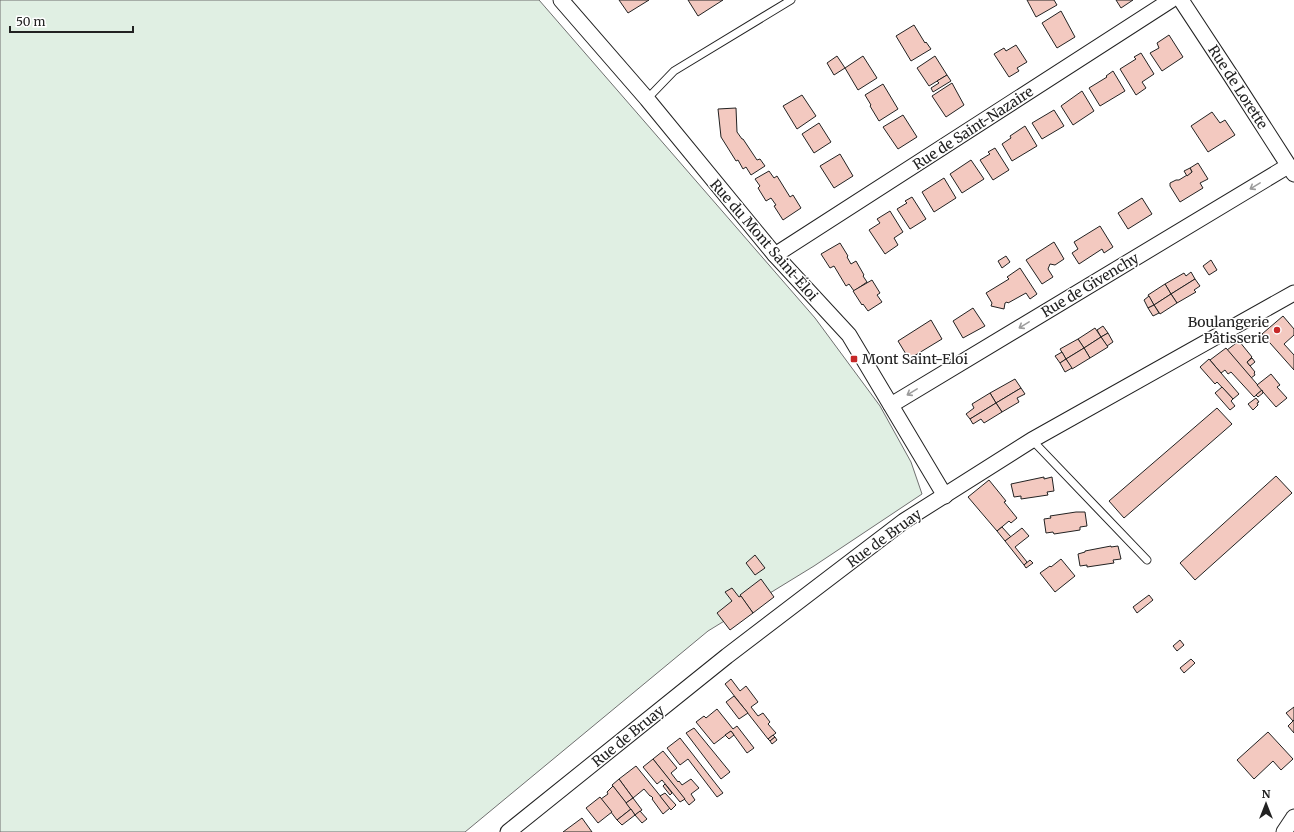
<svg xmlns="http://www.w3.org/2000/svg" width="1294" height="832" font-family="Merriweather,serif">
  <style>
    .green { fill: #e0efe3; stroke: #6f6f6f }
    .building { fill: #f3c9c0; stroke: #222 }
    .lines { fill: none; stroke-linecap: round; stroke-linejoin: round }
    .service-casing { stroke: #222; stroke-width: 9 }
    .minor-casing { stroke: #222; stroke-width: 17 }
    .service { stroke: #fff; stroke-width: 7 }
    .minor { stroke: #fff; stroke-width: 15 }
    .oneway { stroke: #9c9c9c }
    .poi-dot { fill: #c62828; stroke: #fff; stroke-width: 1.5 }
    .labels { text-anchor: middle; stroke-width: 3; stroke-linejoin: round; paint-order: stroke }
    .street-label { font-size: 14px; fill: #222; stroke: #fff }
    .poi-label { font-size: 14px; fill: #222; stroke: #fff; text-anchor: end }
  </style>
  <rect width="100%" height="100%" fill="#fff"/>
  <polygon class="green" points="0,0 539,0 815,318 880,406 911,462 922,494 814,566 708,631 465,832 0,832"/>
  <g class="building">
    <polygon points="619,0 649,0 628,13"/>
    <polygon points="688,0 723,0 698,16"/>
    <polygon points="1027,0 1054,0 1057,5 1036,17"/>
    <polygon points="1116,0 1133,0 1121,8"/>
    <polygon points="1061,11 1075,37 1057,48 1042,23"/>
    <polygon points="914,25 925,43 926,42 931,49 911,61 896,36"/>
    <polygon points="1169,35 1183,57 1162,71 1150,53 1159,48 1157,43"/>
    <polygon points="1016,45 1027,62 1017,68 1019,71 1009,77 994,54 1004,48 1006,51"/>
    <polygon points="1141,53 1154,74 1142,82 1146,88 1136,95 1120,69 1136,59 1134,57"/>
    <polygon points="837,56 845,68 834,75 827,63"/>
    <polygon points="863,56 877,78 858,90 845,68"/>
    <polygon points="935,56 947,75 929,86 917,68"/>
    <polygon points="1113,71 1125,91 1100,106 1089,88 1107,77 1106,76"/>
    <polygon points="947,75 951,81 933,92 931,88 939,83 937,81"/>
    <polygon points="952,83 964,105 946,117 932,96"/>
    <polygon points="883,84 898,109 879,121 870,106 871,105 865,95"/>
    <polygon points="1082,91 1094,111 1073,125 1061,106"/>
    <polygon points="802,95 816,116 797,129 783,106"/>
    <polygon points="736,108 737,132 742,139 743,139 757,160 760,159 765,166 751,175 746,167 743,169 738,160 736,161 721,137 718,109"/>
    <polygon points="1054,110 1064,126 1042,139 1032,123"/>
    <polygon points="1212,112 1220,123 1225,120 1235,135 1208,152 1191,126"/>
    <polygon points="903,115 917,137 898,149 883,127"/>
    <polygon points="819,123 831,142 814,153 802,134"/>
    <polygon points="1025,126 1037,146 1012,161 1002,144 1011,138 1010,136"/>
    <polygon points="995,148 1009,170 993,180 980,160 990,154 988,152"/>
    <polygon points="840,154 853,176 834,188 820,166"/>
    <polygon points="971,160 984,179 962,193 950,174"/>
    <polygon points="1198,163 1208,179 1200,183 1203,188 1180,202 1170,186 1170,183 1176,180 1179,180 1192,172 1190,168"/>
    <polygon points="1190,168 1192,172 1187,176 1184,171"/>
    <polygon points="769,171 774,178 777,176 790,197 793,195 801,208 783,220 774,206 776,205 771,198 766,201 758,188 760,186 755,179"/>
    <polygon points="944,178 956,198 934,212 922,192"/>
    <polygon points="912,197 926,219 910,229 897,209 907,203 905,201"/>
    <polygon points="1142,198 1152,214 1128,229 1118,213"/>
    <polygon points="890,211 903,232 894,238 898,245 885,254 869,230 880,223 877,219"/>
    <polygon points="1100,226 1113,247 1104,253 1102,249 1079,264 1072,253 1078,249 1074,242"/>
    <polygon points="1054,242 1064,259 1055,265 1050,264 1048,269 1053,277 1042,284 1026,260"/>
    <polygon points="840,243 848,256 847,257 851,264 856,261 864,275 863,276 867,282 854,291 849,284 846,286 834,266 830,268 821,254"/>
    <polygon points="1006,256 1010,262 1002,268 998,261"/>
    <polygon points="1211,260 1217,270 1209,275 1203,266"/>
    <polygon points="1020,268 1037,294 1030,299 1026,293 1008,303 1007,302 1005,303 1004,309 991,306 992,303 986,293 1009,279 1007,277"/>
    <polygon points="1191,272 1195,279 1171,294 1165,284 1184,273 1186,276"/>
    <polygon points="1195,279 1200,286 1194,290 1196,292 1177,303 1171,294"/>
    <polygon points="872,280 880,293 877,295 882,302 868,311 863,304 862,305 853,291"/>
    <polygon points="1165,284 1171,294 1154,305 1148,295"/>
    <polygon points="1171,294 1177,303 1160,314 1154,305"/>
    <polygon points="1149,296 1154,305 1148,308 1144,300"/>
    <polygon points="1154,305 1159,313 1153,316 1148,308"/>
    <polygon points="973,308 985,326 963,338 953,321"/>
    <polygon points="1283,316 1294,329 1294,335 1284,344 1294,355 1294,370 1262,334"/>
    <polygon points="931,320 942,339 909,359 898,341"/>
    <polygon points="1103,326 1108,333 1101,337 1097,330"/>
    <polygon points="1095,328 1101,337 1084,348 1078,339"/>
    <polygon points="1108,333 1113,342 1107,346 1101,337"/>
    <polygon points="1101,337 1108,347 1090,358 1084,348"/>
    <polygon points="1078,339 1084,348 1066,359 1060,349"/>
    <polygon points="1239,341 1252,357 1247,362 1255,372 1254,373 1255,375 1251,378 1227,350"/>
    <polygon points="1084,348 1090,358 1072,369 1066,359"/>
    <polygon points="1226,348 1262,390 1254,397 1231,372 1228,374 1225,370 1221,373 1210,360"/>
    <polygon points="1062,352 1066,359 1060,363 1055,356"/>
    <polygon points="1252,358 1255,362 1250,366 1247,362"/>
    <polygon points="1066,359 1072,368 1065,372 1060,363"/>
    <polygon points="1209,359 1239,394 1233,399 1217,382 1215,384 1200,367"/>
    <polygon points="1271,374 1280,385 1277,387 1287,398 1276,407 1257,385"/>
    <polygon points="1015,379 1021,388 996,403 990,393"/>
    <polygon points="1222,387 1233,399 1231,401 1235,406 1230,410 1215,393"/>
    <polygon points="1021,388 1025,394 1017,398 1019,402 1002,412 996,403"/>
    <polygon points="1262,390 1263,393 1258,397 1256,395"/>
    <polygon points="990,393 996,403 970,419 966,414 974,408 972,404"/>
    <polygon points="1256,398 1259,402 1257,403 1258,405 1253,410 1248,404"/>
    <polygon points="996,403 1002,412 984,423 981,419 973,424 970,419"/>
    <polygon points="1217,408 1232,424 1124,518 1109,501"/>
    <polygon points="1276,476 1292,493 1195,580 1180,563"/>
    <polygon points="1044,477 1044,479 1052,477 1054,491 1047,492 1048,495 1021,499 1021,496 1014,497 1011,484"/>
    <polygon points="989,480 1006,501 1004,502 1017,518 1011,523 1009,521 997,531 968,497"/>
    <polygon points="1076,512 1085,512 1087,526 1080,527 1080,530 1054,534 1053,532 1046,533 1044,519 1051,518 1050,516"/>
    <polygon points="1002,527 1011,537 1005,541 997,531"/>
    <polygon points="1022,528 1029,536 1015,547 1027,562 1024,565 1005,541"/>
    <polygon points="1111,546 1111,547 1118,546 1121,559 1113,560 1114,563 1087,567 1087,565 1080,566 1078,554 1085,552 1085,551"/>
    <polygon points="755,555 765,568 755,575 746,563"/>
    <polygon points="1061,559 1075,576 1055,592 1040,573 1050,566 1051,567"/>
    <polygon points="1030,560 1033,563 1026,568 1024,565"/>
    <polygon points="761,579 774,597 753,613 740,595"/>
    <polygon points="732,588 739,597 741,596 753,613 730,630 717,613 732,601 725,592"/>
    <polygon points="1149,595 1153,600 1137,613 1133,607"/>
    <polygon points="1180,640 1184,645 1177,651 1173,646"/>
    <polygon points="1191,659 1195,663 1184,673 1180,668"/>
    <polygon points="731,679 740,691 746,686 758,702 751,707 758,716 763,713 770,722 768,724 776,733 768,739 725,684"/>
    <polygon points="734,696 748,713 739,719 726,702"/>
    <polygon points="1294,707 1294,720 1293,721 1286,713"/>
    <polygon points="717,709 733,729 737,726 754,748 747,753 731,731 714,744 696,722 704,716 706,718"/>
    <polygon points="1294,720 1294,733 1288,726"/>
    <polygon points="694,728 730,772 721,779 686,733"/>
    <polygon points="731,731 734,735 729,739 725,735"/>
    <polygon points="1268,732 1293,759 1281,770 1273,761 1254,779 1237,760"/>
    <polygon points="773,735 775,737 770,741 768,739"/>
    <polygon points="775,737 777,740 772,744 770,741"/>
    <polygon points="680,738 723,793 717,797 688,759 680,765 667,748"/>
    <polygon points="663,751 677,768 671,773 678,782 679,781 682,785 691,779 699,788 691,794 695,800 689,805 653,759"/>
    <polygon points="653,759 685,799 680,802 662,780 657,784 643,767"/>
    <polygon points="636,766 670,808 663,814 652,799 653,798 651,796 650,796 644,789 633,798 619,779"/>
    <polygon points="619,779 633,798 626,803 612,785"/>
    <polygon points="665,784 672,793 670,795 663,786"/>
    <polygon points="613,786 631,809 617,820 601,799 608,794 607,792"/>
    <polygon points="665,793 676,805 671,810 660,796"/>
    <polygon points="600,797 612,812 598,823 586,808"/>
    <polygon points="633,798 642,810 635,815 626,803"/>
    <polygon points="631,809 635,815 622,825 617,820"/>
    <polygon points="640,811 647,819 642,823 635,815"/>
    <polygon points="582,818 592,832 563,832"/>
  </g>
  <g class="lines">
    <defs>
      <g id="service">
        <polyline points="647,99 674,71 791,0"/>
        <polyline points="1032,440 1147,560"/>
      </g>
      <g id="minor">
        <polyline points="561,0 647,99 775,255 849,335 945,496"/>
        <polyline points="1181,0 1231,76 1294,174"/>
        <polyline points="775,255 1171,0"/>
        <polyline points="891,405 1288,166"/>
        <polyline points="508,832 727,656 904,521 1032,440 1294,293"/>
        <polyline points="1284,832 1294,817"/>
      </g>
    </defs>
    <use href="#service" class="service-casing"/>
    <use href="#minor" class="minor-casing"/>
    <use href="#service" class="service"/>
    <use href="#minor" class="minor"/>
  </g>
  <defs><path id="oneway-shaft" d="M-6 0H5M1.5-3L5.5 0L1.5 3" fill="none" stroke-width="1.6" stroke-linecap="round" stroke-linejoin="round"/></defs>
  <g class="oneway">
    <use href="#oneway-shaft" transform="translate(1255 186) rotate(149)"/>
    <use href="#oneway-shaft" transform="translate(1024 325) rotate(149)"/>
    <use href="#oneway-shaft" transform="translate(912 392) rotate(149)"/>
  </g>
  <g class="poi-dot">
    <circle cx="1277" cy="330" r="4"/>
    <rect x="850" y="355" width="8" height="8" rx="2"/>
  </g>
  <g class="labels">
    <g class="street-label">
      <text transform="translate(1238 87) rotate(57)" y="5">Rue de Lorette</text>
      <text transform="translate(973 128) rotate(-33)" y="5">Rue de Saint-Nazaire</text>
      <text transform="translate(764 240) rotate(49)" y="5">Rue du Mont Saint-Éloi</text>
      <text transform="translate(1090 285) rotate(-31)" y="5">Rue de Givenchy</text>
      <text transform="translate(884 538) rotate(-36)" y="5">Rue de Bruay</text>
      <text transform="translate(628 736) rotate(-39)" y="5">Rue de Bruay</text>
    </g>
    <g class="poi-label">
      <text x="1269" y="327">Boulangerie<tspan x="1269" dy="16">Pâtisserie</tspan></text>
      <text x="862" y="364" text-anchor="start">Mont Saint-Eloi</text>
    </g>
  </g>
  <g transform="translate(1266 804)" stroke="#ffffff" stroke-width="3" paint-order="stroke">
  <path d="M0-3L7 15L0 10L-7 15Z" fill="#222222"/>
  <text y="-6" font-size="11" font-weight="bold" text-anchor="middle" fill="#222222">N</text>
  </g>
  <path d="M10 26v6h123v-6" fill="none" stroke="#222222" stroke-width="2"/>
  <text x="16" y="26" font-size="12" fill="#222222" stroke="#ffffff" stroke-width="3" paint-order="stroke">50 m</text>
</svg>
